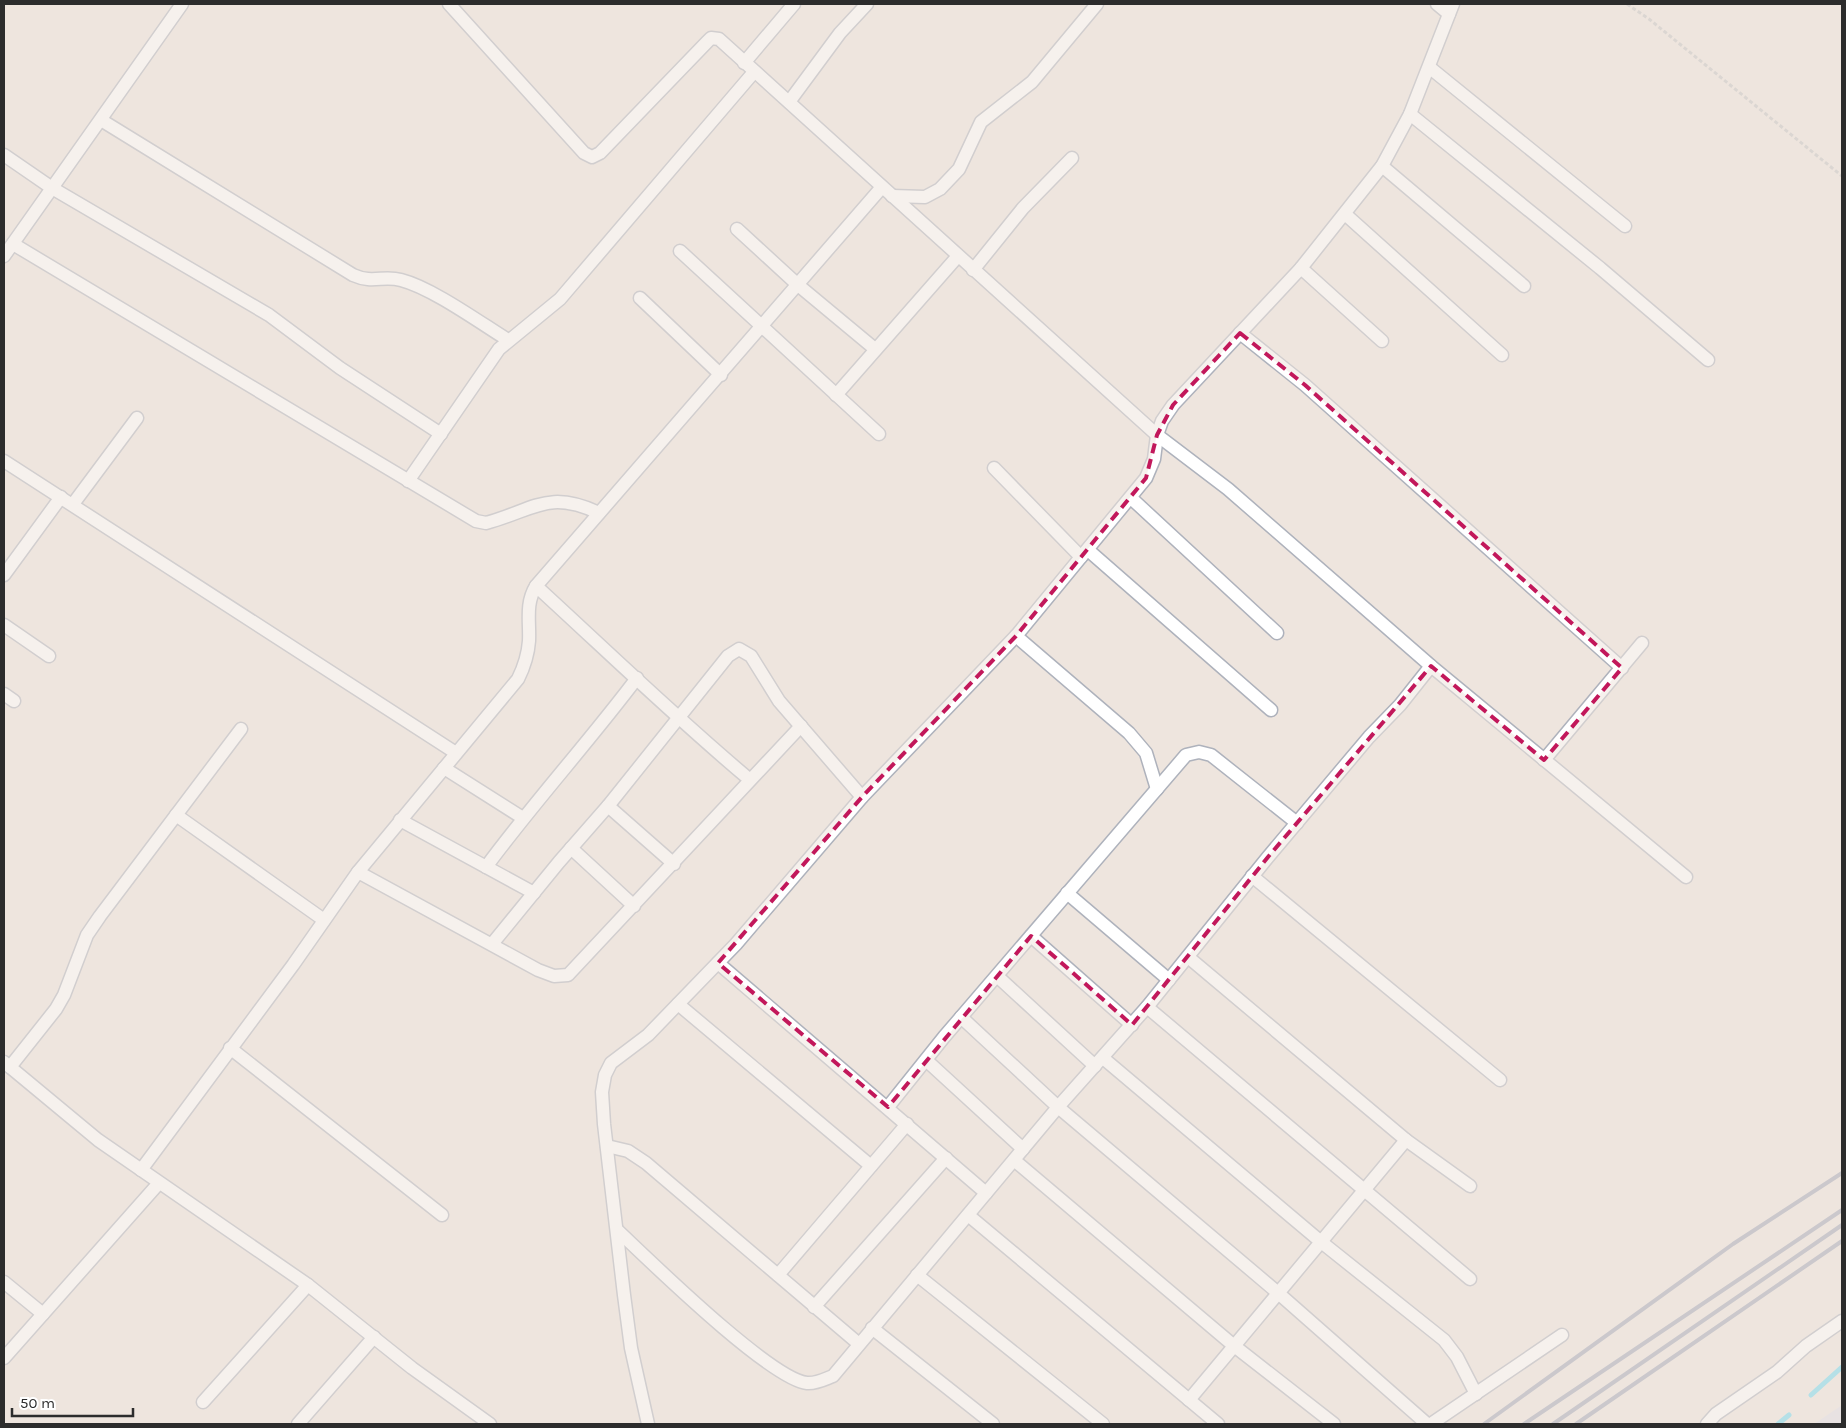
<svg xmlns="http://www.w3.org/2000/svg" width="1846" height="1428" font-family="Karla,sans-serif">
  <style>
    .industrial { fill: #e0dee6 }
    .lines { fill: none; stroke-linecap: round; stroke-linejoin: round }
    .stream { stroke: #6fdaf1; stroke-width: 5 }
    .street-casing { stroke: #aeb2bc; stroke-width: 15 }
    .path { stroke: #c4c4c4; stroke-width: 3; stroke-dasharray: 4 2.5; stroke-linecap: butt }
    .street { stroke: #fff; stroke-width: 12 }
    .rail { stroke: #a0a5b6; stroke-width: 4 }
    .marked { fill: none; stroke: #c2185b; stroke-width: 4; stroke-dasharray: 10 6; stroke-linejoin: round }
  </style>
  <rect width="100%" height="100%" fill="#eee5de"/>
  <polygon class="industrial" points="1842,1405 1842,1424 1814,1424"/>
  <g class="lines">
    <g class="stream">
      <polyline points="1811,1395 1842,1367"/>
      <polyline points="1778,1424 1789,1415"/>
    </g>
    <defs>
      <g id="street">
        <polyline points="449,4 584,153 592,157 600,153 707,42 711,38 719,39 1157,435 1228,489 1431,666 1686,877"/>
        <polyline points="1437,4 1449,14"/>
        <polyline points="744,63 794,4"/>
        <polyline points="1429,67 1625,226"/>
        <polyline points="789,102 840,33 867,4"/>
        <polyline points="1410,114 1600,268 1708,360"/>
        <path d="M101 120 353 275C373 284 383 275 401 280 432 288 479 322 508 340"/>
        <polyline points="4,155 52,188 269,315 340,368 441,434"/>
        <polyline points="1382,166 1524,286"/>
        <polyline points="892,196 925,197 940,189 959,169 981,122 1032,82 1097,4"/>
        <polyline points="1345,214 1502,355"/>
        <polyline points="737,229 798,285 875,349"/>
        <path d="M13 244 476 521 486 523C534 510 548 489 599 513"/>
        <polyline points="680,251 879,434"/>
        <polyline points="4,256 182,4"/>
        <polyline points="1301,268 1382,341"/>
        <polyline points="973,270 1023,208 1072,158"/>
        <polyline points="640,298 721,375"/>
        <polyline points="1240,333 1305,385 1622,668"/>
        <polyline points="836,395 958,256"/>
        <polyline points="4,461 456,753"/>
        <polyline points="994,468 1081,557"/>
        <polyline points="408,481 499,349 560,299 754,72"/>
        <polyline points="1131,498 1277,633"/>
        <polyline points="73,504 137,418"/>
        <polyline points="1088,550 1271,710"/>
        <polyline points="4,575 61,497"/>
        <path d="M536 586C607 651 676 718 749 779"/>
        <polyline points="4,625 49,656"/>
        <polyline points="1016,636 1129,733 1146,753 1157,789"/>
        <polyline points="4,694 14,701"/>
        <polyline points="1544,760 1642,643"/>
        <polyline points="444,768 523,818"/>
        <polyline points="608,806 674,864"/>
        <polyline points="176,815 324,920"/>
        <polyline points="400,820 534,893"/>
        <polyline points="571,848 634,906"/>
        <path d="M486 867C534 802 588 743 637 678"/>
        <polyline points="358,872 538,970 554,976 568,975 801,726"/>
        <polyline points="1252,876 1500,1080"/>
        <polyline points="1067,893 1169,980"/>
        <polyline points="1031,936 1132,1025"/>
        <polyline points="492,944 559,862 608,806 728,656 739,649 751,656 779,701 862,797"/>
        <polyline points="1188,957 1406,1140 1470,1186"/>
        <polyline points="718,963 986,1193"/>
        <polyline points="997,976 1095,1066"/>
        <polyline points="678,1004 871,1166"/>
        <polyline points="1147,1007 1470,1279"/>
        <polyline points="961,1017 1058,1107 1277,1292 1427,1424"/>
        <polyline points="230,1048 442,1215"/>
        <polyline points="1103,1058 1320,1241 1444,1340 1457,1357 1476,1394"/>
        <polyline points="926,1060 1023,1149"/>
        <polyline points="4,1062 98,1140 308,1285 412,1368 490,1424"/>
        <polyline points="10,1067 56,1009 64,995 87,935 100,916 241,729"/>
        <polyline points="888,1107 944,1037 1186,755 1199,752 1211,755 1297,823"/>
        <polyline points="607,1146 628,1151 646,1163 859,1344"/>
        <polyline points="1014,1160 1233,1345 1334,1424"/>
        <path d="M141 1170 293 965 358 872 518 679C524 667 528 655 529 641 530 622 525 604 536 586L882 187"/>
        <polyline points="968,1215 1218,1424"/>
        <path d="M617 1230C649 1260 770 1379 807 1383 816 1384 825 1379 833 1376L1058 1107 1147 1007 1268 857 1369 737 1400 705 1431 666"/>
        <polyline points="778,1275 907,1124"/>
        <polyline points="917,1275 1103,1424"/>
        <polyline points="4,1282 43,1314"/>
        <polyline points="814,1307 946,1158"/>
        <polyline points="872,1328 993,1424"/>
        <polyline points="4,1358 159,1183"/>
        <polyline points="1189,1400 1406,1140"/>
        <polyline points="203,1402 308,1285"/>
        <polyline points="298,1424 374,1337"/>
        <polyline points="648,1424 631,1348 624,1295 604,1124 602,1092 605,1075 611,1063 648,1035 736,944 862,797 1016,636 1146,478 1154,459 1157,435 1162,421 1173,405 1301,268 1382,166 1410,114 1453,4"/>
        <polyline points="1431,1424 1562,1335"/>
        <polyline points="1707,1424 1716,1414 1777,1372 1806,1346 1842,1321"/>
      </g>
    </defs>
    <use href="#street" class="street-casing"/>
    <polyline class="path" points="1627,4 1649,19 1842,176"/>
    <use href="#street" class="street"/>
    <g class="rail">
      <polyline points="1484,1424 1733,1244 1842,1173"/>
      <polyline points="1524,1424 1842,1210"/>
      <polyline points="1553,1424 1842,1225"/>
      <polyline points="1576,1424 1842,1241"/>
    </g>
  </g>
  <path d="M0 0H1846V1428H0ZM1240 333 1305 385 1622 668 1544 760 1431 666 1268 857 1132 1025 1031 936 888 1107 718 963 862 797 1016 636 1146 478 1157 435 1173 405Z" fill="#eee5de" fill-opacity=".55" fill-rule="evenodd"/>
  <path class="marked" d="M1240 333 1305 385 1622 668 1544 760 1431 666 1268 857 1132 1025 1031 936 888 1107 718 963 862 797 1016 636 1146 478 1157 435 1173 405Z"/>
  <rect width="1846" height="1428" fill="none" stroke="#2c2c2c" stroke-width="10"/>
  <path d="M12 1408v8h121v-8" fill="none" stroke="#2c2c2c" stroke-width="2.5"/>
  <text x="20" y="1408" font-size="15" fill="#2c2c2c" stroke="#ffffff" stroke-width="4" paint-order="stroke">50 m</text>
</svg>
